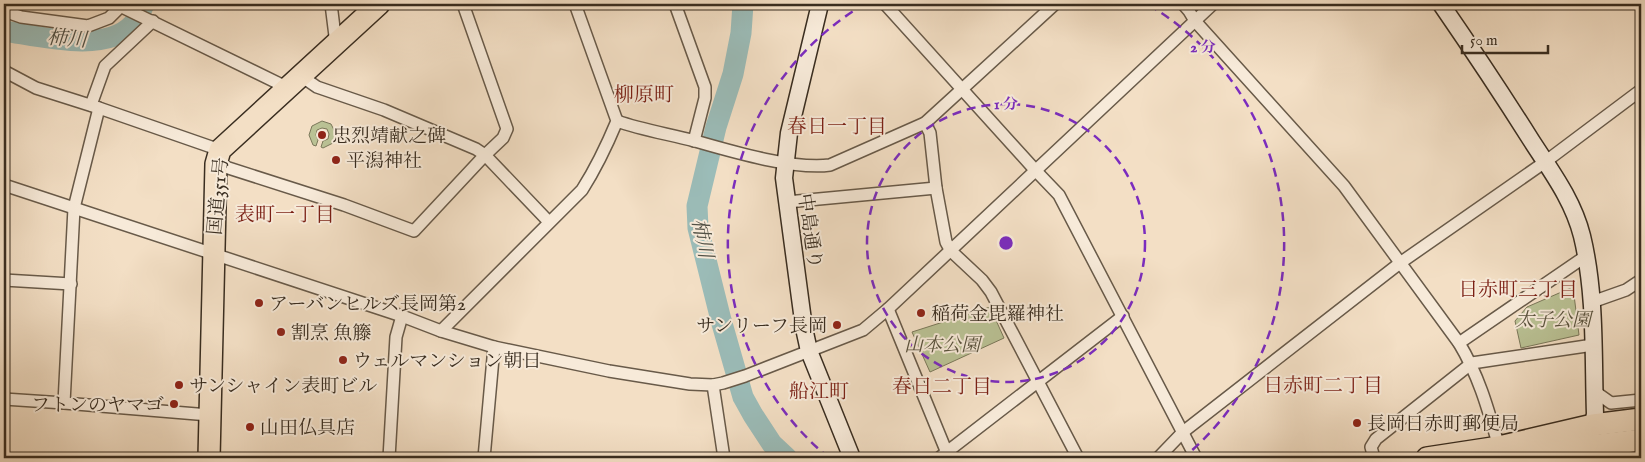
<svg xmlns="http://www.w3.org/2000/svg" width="1645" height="462" font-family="'IM FELL English','Noto Serif JP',serif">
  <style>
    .green { fill: #bac295; stroke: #7a785a }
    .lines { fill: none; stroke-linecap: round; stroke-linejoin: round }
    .river { stroke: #9bbcb8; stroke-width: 21 }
    .street-casing { stroke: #685a49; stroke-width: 14 }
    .secondary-casing { stroke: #392d20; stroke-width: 19 }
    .highway-casing { stroke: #392d20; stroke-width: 24 }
    .street { stroke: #f7ead9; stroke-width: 11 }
    .secondary { stroke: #f7ead9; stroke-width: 16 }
    .highway { stroke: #f3dfc5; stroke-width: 21 }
    .ring { fill: none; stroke: #7b2cbf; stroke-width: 2.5; stroke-dasharray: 9 6 }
    .poi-dot { fill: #8f2418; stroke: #f7ead9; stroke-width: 2 }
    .labels { text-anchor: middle; stroke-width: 4; stroke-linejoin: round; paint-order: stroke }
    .poi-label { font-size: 19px; fill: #392d20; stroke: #f7ead9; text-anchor: start }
    .street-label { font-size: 19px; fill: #392d20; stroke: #f7ead9 }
    .park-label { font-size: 19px; font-style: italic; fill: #59523d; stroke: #f7ead9 }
    .water-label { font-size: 20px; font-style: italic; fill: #525146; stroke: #f7ead9 }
    .neighbourhood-label { font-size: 20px; fill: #7a1f14; stroke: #f7ead9 }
    .centre { fill: #7b2cbf; stroke: #f7ead9; stroke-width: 2.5 }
    .ring-label { font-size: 15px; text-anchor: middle; font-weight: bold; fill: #7b2cbf; stroke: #f7ead9; stroke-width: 4; stroke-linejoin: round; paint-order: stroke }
  </style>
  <rect width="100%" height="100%" fill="#f3dfc5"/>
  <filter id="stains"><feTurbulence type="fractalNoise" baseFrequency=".004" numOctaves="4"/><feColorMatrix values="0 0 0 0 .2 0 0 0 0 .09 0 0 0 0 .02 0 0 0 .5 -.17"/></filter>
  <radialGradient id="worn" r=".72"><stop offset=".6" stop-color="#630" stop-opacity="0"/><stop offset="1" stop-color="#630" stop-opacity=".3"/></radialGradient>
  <g class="green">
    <polygon points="322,121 331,124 336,134 333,143 323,148 321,147 323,141 328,139 329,134 327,129 322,128 317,130 316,135 318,140 316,146 313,145 309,135 312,126"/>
    <polygon points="1573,287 1579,335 1521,348 1515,321 1527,307"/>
    <polygon points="990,307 1004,338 930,372 912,332"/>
  </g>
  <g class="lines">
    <g class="river">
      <polyline points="743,4 741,33 733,74 716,127 697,206 698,228 721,320 743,397 753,415 772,444 787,458"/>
      <path d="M4 31C39 36 106 54 133 24 139 18 141 11 144 4"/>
    </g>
    <defs>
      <g id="street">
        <polyline points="331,4 336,44"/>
        <polyline points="675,4 705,87 705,98 694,141"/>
        <polyline points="885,4 1036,171 1059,195 1196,458"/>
        <path d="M1183 4 1189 11 1195 21 1344 186 1459 343C1479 376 1488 409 1499 447"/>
        <polyline points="122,7 288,88"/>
        <polyline points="4,11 21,17 88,26 109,18 123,4"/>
        <polyline points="4,71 36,88 99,108 220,150"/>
        <polyline points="301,76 317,87 384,110 476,149 485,155 549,222"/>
        <polyline points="91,105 105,66 153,21"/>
        <path d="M617 121C642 130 669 134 695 141 730 151 794 170 830 165L925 123 1055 4"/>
        <polyline points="925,123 930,133 936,188 946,242 951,251 982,280 991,292 1078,458"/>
        <polyline points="216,164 344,205 414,231 485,155 503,138 507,129 463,4"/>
        <polyline points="4,185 402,316 441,331 494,347 609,371 690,384 713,385 723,383 745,376 863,330 888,309 1213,4"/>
        <polyline points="787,202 936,188"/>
        <polyline points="4,280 71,284"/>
        <polyline points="1592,302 1626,290 1641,280"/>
        <polyline points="888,309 947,453"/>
        <path d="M441 331 582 190C596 168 607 145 617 121L575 4"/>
        <polyline points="1459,343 1586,256"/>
        <polyline points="713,385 724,458"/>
        <polyline points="1594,391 1611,403 1641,400"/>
        <polyline points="4,399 64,403 209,415"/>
        <polyline points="64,403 74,208 99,108"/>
        <polyline points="389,458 396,337 402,316"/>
        <polyline points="484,458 494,347"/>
        <polyline points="939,458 1123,316"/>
        <polyline points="1158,458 1183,432 1400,263 1545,162 1641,90"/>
        <polyline points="1374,458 1371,447 1376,439 1472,363 1593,345"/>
      </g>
      <g id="secondary">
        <polyline points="820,4 789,133 784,178 804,328 809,351 852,458"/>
        <path d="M1441 4C1472 49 1502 94 1531 140 1551 171 1573 200 1582 236 1596 294 1593 355 1595 414L1593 425"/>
      </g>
      <g id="highway">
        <polyline points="209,458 216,164 220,150 379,4"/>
        <polyline points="1427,458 1499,447 1593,425 1641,419"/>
        <polyline points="1522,458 1590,446 1641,440"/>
      </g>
    </defs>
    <use href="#street" class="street-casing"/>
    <use href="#secondary" class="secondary-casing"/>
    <use href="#highway" class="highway-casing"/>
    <use href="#street" class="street"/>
    <use href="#secondary" class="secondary"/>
    <use href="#highway" class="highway"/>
  </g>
  <g class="ring">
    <circle cx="1006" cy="243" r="139"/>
    <path d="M829 458A278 278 0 0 1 863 5M1149 5A278 278 0 0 1 1183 458"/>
  </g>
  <g class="poi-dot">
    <circle cx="322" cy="135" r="5"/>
    <circle cx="336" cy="160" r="5"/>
    <circle cx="259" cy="303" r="5"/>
    <circle cx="921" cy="313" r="5"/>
    <circle cx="837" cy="325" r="5"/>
    <circle cx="281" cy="332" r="5"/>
    <circle cx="343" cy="360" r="5"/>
    <circle cx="179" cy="385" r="5"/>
    <circle cx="174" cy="404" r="5"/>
    <circle cx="1357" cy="423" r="5"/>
    <circle cx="250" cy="427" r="5"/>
  </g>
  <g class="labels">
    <g class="poi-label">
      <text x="332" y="142">忠烈靖献之碑</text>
      <text x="346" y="167">平潟神社</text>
      <text x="269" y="310">アーバンヒルズ長岡第2</text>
      <text x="931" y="320">稲荷金毘羅神社</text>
      <text x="827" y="332" text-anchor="end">サンリーフ長岡</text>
      <text x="291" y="339">割烹 魚籐</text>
      <text x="353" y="367">ウェルマンション朝日</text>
      <text x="189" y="392">サンシャイン表町ビル</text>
      <text x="164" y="411" text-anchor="end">フトンのヤマゴ</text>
      <text x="1367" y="430">長岡日赤町郵便局</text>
      <text x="260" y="434">山田仏具店</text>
    </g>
    <g class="street-label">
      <text transform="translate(217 196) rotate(-85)" y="7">国道351号</text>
      <text transform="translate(811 231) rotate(82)" y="7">中島通り</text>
    </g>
    <g class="park-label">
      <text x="1553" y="326">太子公園</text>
      <text x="942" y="351">山本公園</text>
    </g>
    <g class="water-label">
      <text transform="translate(67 38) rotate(4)" y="7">柿川</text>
      <text transform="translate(703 238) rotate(79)" y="7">柿川</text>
    </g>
    <g class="neighbourhood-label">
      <text x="644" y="101">柳原町</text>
      <text x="837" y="133">春日一丁目</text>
      <text x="285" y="221">表町一丁目</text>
      <text x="1518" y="296">日赤町三丁目</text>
      <text x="1323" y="392">日赤町二丁目</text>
      <text x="942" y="393">春日二丁目</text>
      <text x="819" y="398">船江町</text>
    </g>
  </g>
  <circle cx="1006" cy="243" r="8" class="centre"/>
  <g class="ring-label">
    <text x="1203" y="52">2 分</text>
    <text x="1006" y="109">1 分</text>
  </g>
  <rect width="1645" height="462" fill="none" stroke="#f3dfc5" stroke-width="20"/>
  <rect x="5" y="5" width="1635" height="452" fill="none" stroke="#392d20" stroke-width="2.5"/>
  <rect x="10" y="10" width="1625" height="442" fill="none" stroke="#392d20"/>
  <path d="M1462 45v8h86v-8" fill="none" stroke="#392d20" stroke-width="2.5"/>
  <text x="1470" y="45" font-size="15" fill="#392d20" stroke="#f7ead9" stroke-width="4" paint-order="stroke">50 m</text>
  <rect width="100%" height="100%" filter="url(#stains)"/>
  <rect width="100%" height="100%" fill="url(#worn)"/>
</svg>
